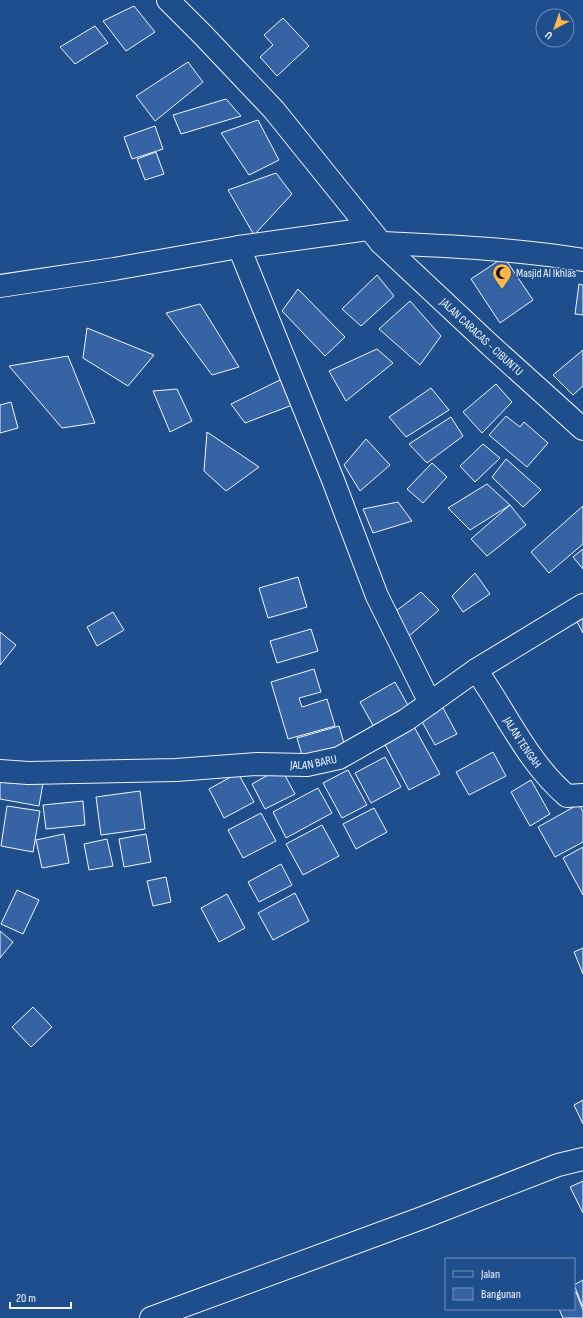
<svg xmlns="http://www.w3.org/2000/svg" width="583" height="1318" font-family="'Sofia Sans Condensed',sans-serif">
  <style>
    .building { fill: #3563a3; stroke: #f2f6ff }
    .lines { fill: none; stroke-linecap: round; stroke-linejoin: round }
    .minor-casing { stroke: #f2f6ff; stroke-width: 24 }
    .minor { stroke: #1f4e8c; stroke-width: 22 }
    .labels { text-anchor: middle; stroke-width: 3; stroke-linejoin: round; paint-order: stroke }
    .poi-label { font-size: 12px; fill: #f2f6ff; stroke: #1f4e8c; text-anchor: start }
    .street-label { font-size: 12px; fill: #f2f6ff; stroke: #1f4e8c }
  </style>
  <rect width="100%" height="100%" fill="#1f4e8c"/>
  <g class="building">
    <polygon points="134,6 155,32 126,51 103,21"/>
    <polygon points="283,18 309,46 277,76 260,57 273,45 264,35"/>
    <polygon points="95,26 108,43 75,64 60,47"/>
    <polygon points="188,62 203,82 155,121 136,96"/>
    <polygon points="226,99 241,116 181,134 173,115"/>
    <polygon points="258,120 279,160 249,175 221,133"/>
    <polygon points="155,126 163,149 132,159 124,137"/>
    <polygon points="156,152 164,174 145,180 137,159"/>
    <polygon points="276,173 292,194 254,235 228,190"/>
    <polygon points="504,257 533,300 500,323 471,279"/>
    <polygon points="377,275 394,296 361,326 342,309"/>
    <polygon points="579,284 583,285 583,315 575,314"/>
    <polygon points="298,289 345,337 325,356 282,311"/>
    <polygon points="410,301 441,336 420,365 379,329"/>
    <polygon points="200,304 239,367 212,375 166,313"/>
    <polygon points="87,328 154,355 128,386 83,358"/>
    <polygon points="377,349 393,363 346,401 329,371"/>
    <polygon points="583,350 583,386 573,395 553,375"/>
    <polygon points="68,356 95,423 62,428 9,366"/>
    <polygon points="284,378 295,404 245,423 231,404"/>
    <polygon points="496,384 512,402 482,433 463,412"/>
    <polygon points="431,388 449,410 406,437 389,417"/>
    <polygon points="177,389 192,421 170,432 153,391"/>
    <polygon points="11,402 18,428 0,433 0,405"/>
    <polygon points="506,416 520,427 524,422 548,443 527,467 489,435"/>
    <polygon points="451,417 463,436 427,463 409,444"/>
    <polygon points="207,432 259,467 226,491 204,471"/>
    <polygon points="366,439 390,465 360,491 344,465"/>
    <polygon points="483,444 500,458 475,482 460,466"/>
    <polygon points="506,459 541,490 523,507 492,477"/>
    <polygon points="432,463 447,477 423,503 407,489"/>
    <polygon points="487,484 510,505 470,530 448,508"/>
    <polygon points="398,502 412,521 373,533 363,509"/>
    <polygon points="510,505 526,525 487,556 471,539"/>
    <polygon points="583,506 583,544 549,573 531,552"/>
    <polygon points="583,549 583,569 573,557"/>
    <polygon points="475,573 490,594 463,612 452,596"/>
    <polygon points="298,577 307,607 268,618 259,588"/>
    <polygon points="421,592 439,610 409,636 396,611"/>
    <polygon points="113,612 124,630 97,646 87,627"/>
    <polygon points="583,618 583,633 577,622"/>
    <polygon points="311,629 318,651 277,663 270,641"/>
    <polygon points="0,632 16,645 0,665"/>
    <polygon points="314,669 321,692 299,698 302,707 327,699 335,726 288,739 271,682"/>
    <polygon points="395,682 410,709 375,729 360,702"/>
    <polygon points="442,706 457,734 435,745 420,718"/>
    <polygon points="412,723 440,774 409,790 382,739"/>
    <polygon points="339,726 346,750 304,762 297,738"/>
    <polygon points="493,752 506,776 469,795 456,772"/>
    <polygon points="385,757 401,787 371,803 355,773"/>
    <polygon points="281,768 295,794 265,809 252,784"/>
    <polygon points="348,770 367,805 342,818 323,783"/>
    <polygon points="238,773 254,802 224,818 209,789"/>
    <polygon points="0,775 43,783 39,806 0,799"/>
    <polygon points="531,780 550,814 530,826 511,792"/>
    <polygon points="318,788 332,813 286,838 273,812"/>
    <polygon points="140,791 145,829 101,835 96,797"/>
    <polygon points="83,801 85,825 46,829 43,805"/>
    <polygon points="579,804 583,812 583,842 555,857 538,827"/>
    <polygon points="7,806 40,811 33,852 1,846"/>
    <polygon points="374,808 387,832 356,849 343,824"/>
    <polygon points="261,813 276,841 243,858 228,830"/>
    <polygon points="322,825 339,856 303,875 286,844"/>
    <polygon points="64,834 69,863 42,868 36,840"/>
    <polygon points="146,834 151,862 124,867 119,839"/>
    <polygon points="107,839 113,866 89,870 84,844"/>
    <polygon points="583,847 583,895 563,858"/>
    <polygon points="281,864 292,885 259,902 248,882"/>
    <polygon points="166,877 171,902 153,906 147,881"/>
    <polygon points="17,890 39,900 23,934 1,924"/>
    <polygon points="295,893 309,921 273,940 258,913"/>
    <polygon points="227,894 245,928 219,942 201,908"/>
    <polygon points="0,931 13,942 0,958"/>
    <polygon points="583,948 583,974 574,952"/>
    <polygon points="33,1007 52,1027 31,1047 12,1027"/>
    <polygon points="583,1100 583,1124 574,1105"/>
    <polygon points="583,1181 583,1213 570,1187"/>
    <polygon points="583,1280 583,1307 574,1285"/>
    <polygon points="576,1292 583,1310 583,1318 563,1318 559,1309 574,1309 574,1293"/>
  </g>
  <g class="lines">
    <defs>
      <g id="minor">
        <path id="s1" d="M168 0 203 35 274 110 381 243 490 345 583 429"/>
        <path d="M381 243C448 246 516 249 583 260"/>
        <polyline points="239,247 333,480 377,596 430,703"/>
        <polyline points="0,286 114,269 239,247 368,229"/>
        <path id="s2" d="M476 670C506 712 527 762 567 796L583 795"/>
        <path id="s3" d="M0 771 28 773 176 770 257 764 307 765 339 758 406 720 476 670 583 605"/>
        <polyline points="151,1318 422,1218 558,1165 583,1159"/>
      </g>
    </defs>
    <use href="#minor" class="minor-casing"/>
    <use href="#minor" class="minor"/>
  </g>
  <defs>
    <symbol id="mosque-pin" viewBox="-11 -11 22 30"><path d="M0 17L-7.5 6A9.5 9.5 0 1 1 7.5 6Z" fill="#ffb74d" stroke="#1f4e8c"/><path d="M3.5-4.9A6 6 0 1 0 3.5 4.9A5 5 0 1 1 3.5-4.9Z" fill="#111"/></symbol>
  </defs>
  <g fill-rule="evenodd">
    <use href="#mosque-pin" x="491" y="262" width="22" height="30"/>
  </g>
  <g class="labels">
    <g class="poi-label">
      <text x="516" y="277">Masjid Al Ikhlas</text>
    </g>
    <g class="street-label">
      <text dy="4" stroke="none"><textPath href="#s1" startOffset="461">JALAN CARACAS - CIBUNTU</textPath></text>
      <text dy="4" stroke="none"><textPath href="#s2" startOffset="86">JALAN TENGAH</textPath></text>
      <text dy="4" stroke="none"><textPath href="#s3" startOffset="314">JALAN BARU</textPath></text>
    </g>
  </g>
  <rect x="445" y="1258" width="130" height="52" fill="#1f4e8c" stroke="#7391ba"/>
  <rect x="453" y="1271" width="20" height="6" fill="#1f4e8c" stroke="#7391ba"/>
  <text x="481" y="1278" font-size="12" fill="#f2f6ff">Jalan</text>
  <rect x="453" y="1288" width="20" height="12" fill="#3563a3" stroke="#7391ba"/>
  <text x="481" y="1298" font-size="12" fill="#f2f6ff">Bangunan</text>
  <g transform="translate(555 28) rotate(220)"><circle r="19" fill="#1f4e8c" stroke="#7391ba"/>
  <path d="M0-3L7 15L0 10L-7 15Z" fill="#ffb74d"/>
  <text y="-6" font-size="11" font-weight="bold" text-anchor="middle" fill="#f2f6ff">U</text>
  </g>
  <path d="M10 1302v6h61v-6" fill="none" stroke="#f2f6ff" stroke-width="2"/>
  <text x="16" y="1302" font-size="12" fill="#f2f6ff" stroke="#1f4e8c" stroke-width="3" paint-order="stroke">20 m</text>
</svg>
